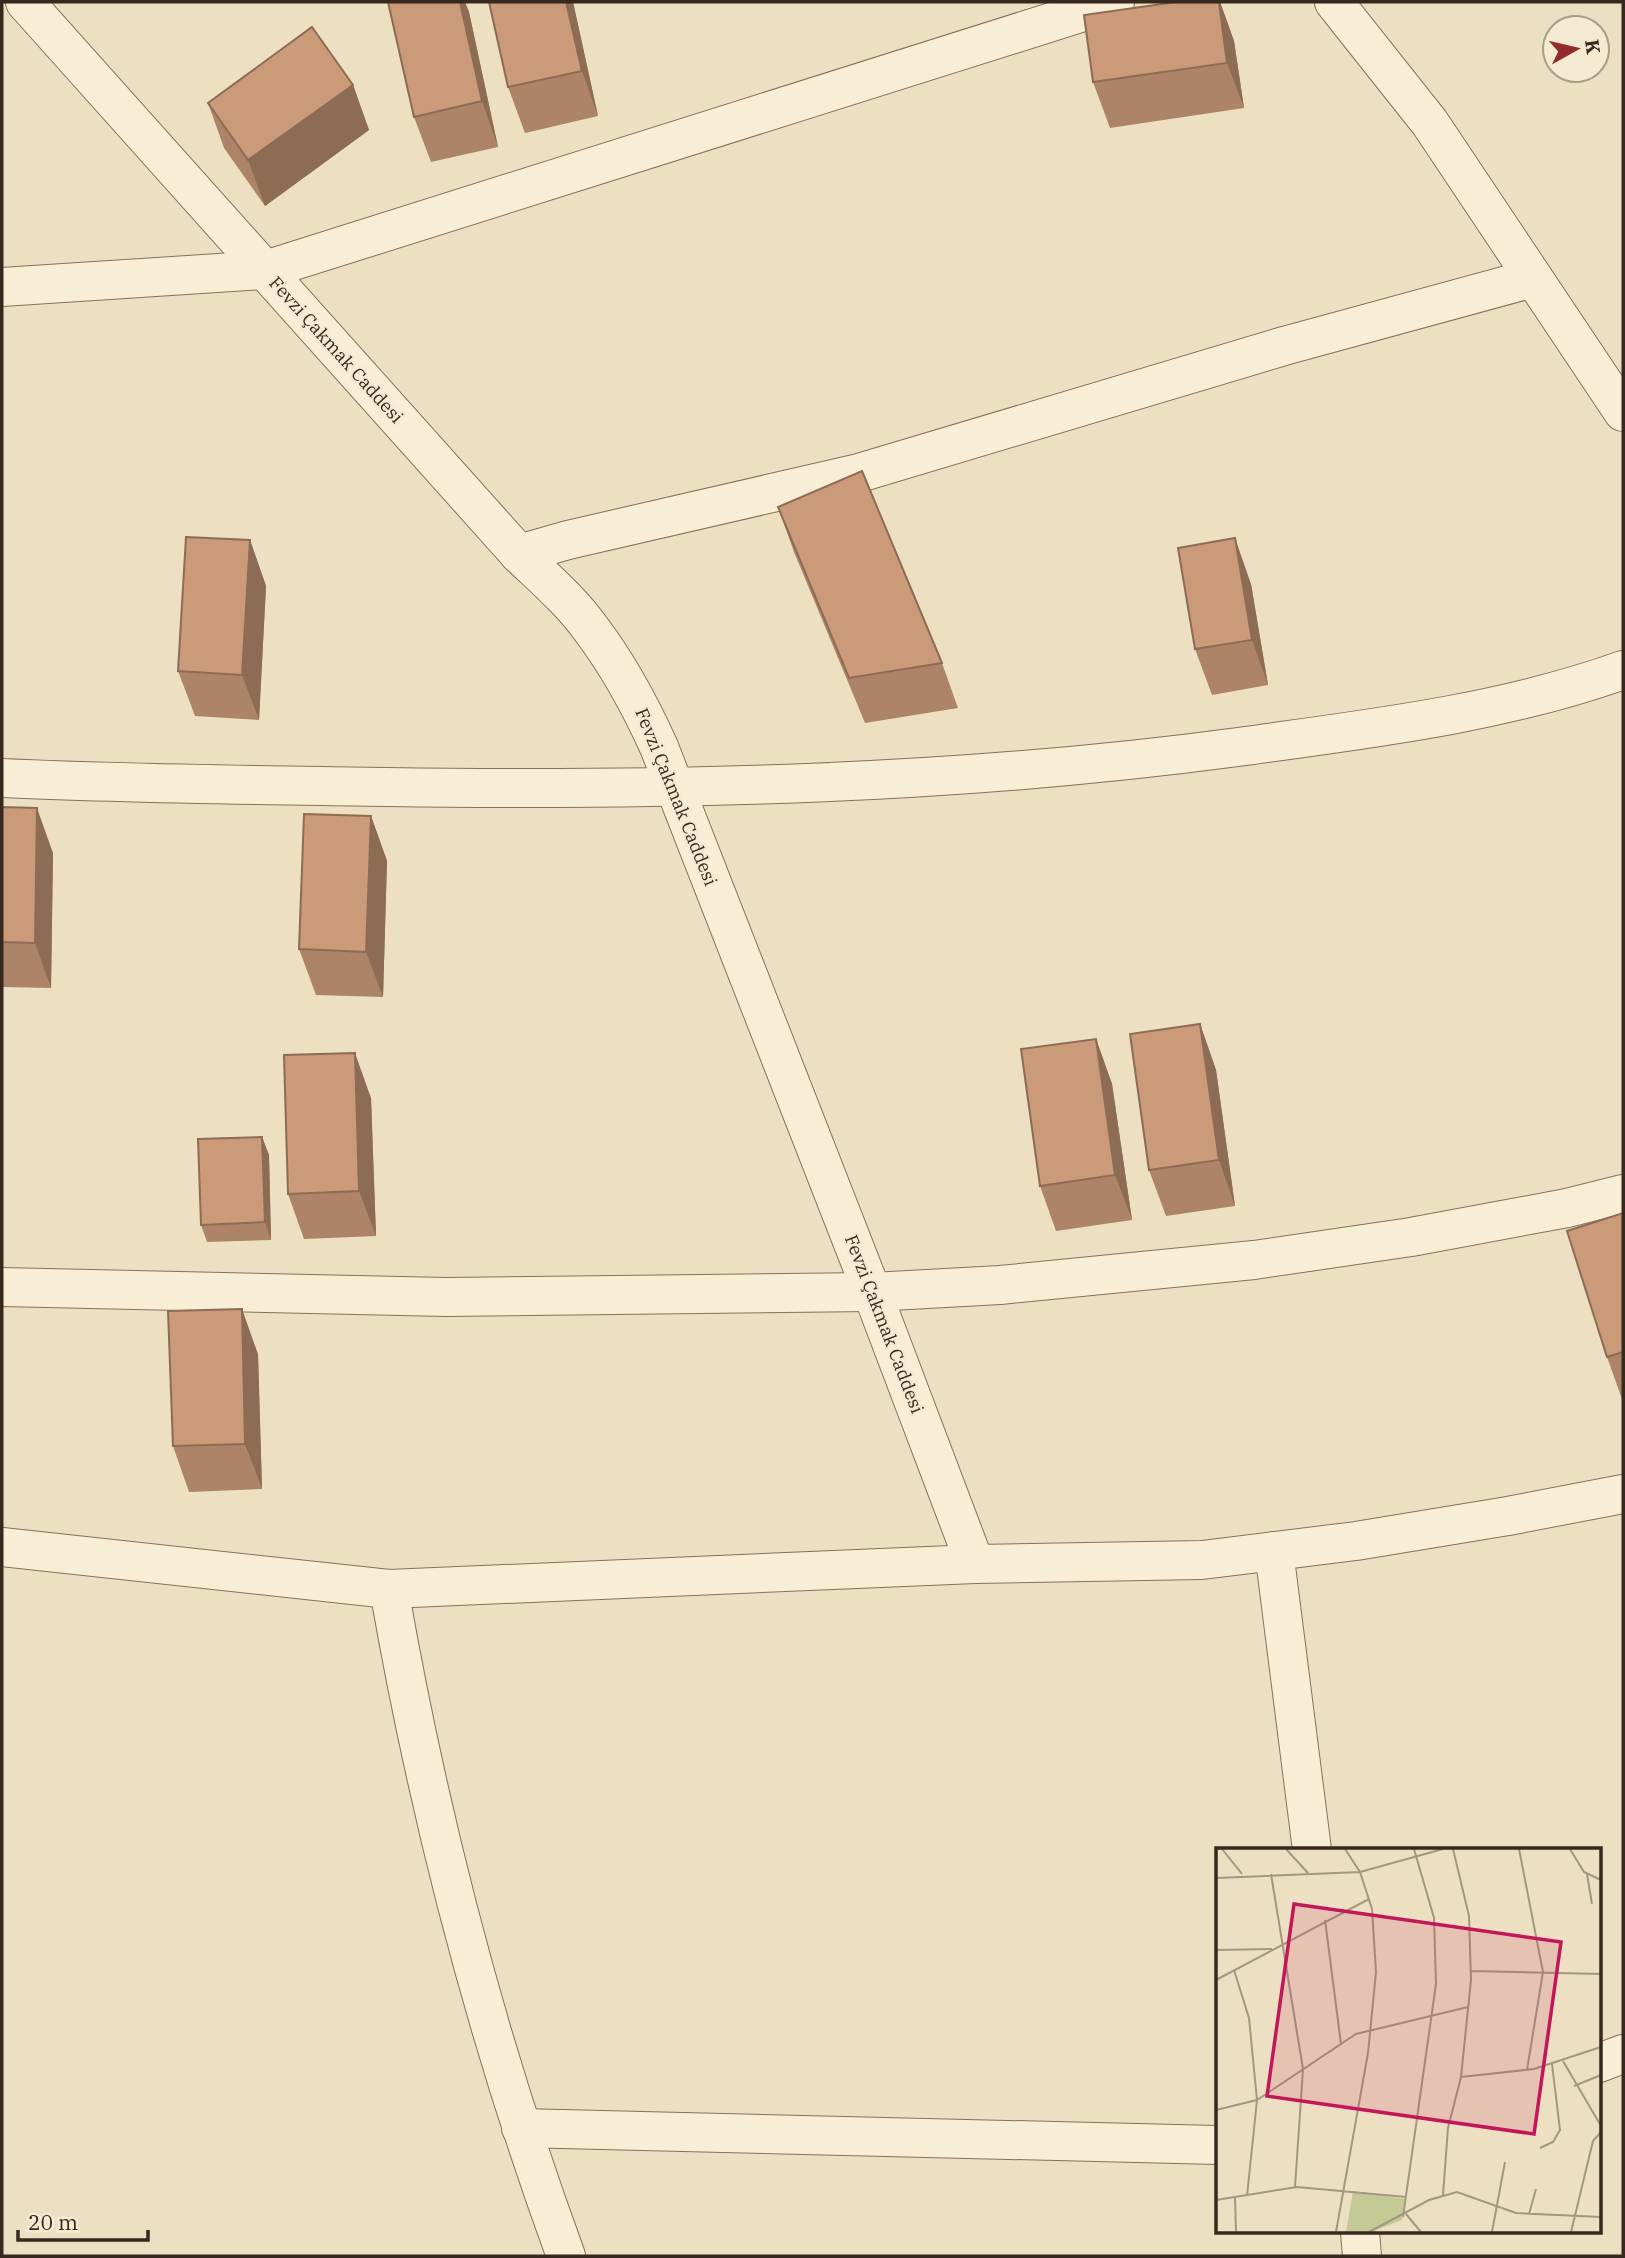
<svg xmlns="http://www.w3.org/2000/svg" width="1625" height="2258" font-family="'IBM Plex Serif',serif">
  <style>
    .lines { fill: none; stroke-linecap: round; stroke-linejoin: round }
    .minor-casing { stroke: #86715a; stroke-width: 40 }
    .minor { stroke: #f8edd5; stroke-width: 38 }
    .wall { fill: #ae8468 }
    .shaded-wall { fill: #8d6c55 }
    .building { fill: #ca9a79; stroke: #8d6c55; stroke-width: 2 }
    .labels { text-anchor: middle; stroke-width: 5; stroke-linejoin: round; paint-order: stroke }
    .street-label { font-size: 18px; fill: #36291e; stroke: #f4ead1 }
    .inset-road { fill: none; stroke: #a49780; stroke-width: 2 }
    .view { fill: #c2185b; fill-opacity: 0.15; stroke: #c2185b; stroke-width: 3.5 }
    .inset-edge { fill: none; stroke: #36291e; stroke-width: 3.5 }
  </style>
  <rect width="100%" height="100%" fill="#ede0c2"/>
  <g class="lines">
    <defs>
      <g id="minor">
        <path d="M25 2 519 554C544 578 571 601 591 629 619 666 640 705 659 747L872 1292 975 1564"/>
        <polyline points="1334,2 1430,123 1623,412"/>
        <polyline points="2,287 265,270 1115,2"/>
        <polyline points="519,554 568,540 859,473 1284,346 1533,278"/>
        <path d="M2 778C130 784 259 785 387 787 673 791 954 785 1238 747 1367 729 1500 714 1623 670"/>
        <polyline points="2,1287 446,1297 872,1292 1000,1285 1254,1260 1411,1237 1567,1208 1623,1194"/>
        <polyline points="2,1547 389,1589 975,1564 1202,1560 1356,1541 1508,1516 1623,1494"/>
        <polyline points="1274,1551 1312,1850"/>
        <path d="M389 1589C429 1818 486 2038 566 2256"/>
        <polyline points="1599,2063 1623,2054"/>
        <polyline points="521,2128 1217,2145"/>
        <polyline points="1360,2232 1362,2256"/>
      </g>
    </defs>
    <use href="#minor" class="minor-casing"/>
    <use href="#minor" class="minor"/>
  </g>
  <g class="wall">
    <polygon points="388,2 465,2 469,12 498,147 431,162 414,117"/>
    <polygon points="573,2 598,116 525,133 508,87"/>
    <polygon points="1176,2 1220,2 1234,41 1244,108 1110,128 1093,82"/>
    <polygon points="353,85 369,130 265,206 224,148 208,103"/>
    <polygon points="778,507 942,663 958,708 865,723 794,552"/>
    <polygon points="250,540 266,586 259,720 195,716 178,671"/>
    <polygon points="1251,584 1268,685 1212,695 1195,649"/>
    <polygon points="2,807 53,853 51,988 2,987"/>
    <polygon points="371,816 387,861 383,997 316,995 299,949"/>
    <polygon points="1200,1024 1216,1070 1235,1206 1166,1216 1149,1170"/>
    <polygon points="1096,1039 1112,1084 1132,1220 1056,1231 1040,1186"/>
    <polygon points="371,1098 376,1236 304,1239 288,1194"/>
    <polygon points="262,1137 269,1155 271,1240 207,1242 201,1225"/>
    <polygon points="1623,1213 1623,1402 1607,1357"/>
    <polygon points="258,1354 262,1489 189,1492 173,1446"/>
  </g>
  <g class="shaded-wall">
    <polygon points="460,2 465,2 469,12 498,147 482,101"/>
    <polygon points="566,2 573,2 598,116 582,71"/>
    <polygon points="1219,2 1220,2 1234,41 1244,108 1227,63"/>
    <polygon points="353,85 369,130 265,206 248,160"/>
    <polygon points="1235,538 1251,584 1268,685 1252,640"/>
    <polygon points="250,540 266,586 259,720 242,675"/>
    <polygon points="37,808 53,853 51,988 35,943"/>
    <polygon points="371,816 387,861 383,997 366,952"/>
    <polygon points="1200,1024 1216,1070 1235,1206 1219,1160"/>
    <polygon points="1096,1039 1112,1084 1132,1220 1115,1175"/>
    <polygon points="355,1053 371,1098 376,1236 359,1191"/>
    <polygon points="262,1137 269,1155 271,1240 265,1222"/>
    <polygon points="242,1309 258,1354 262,1489 245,1444"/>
  </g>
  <g class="building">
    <polygon points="388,2 460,2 482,101 414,117"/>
    <polygon points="489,2 566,2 582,71 508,87"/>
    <polygon points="1176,2 1219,2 1227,63 1093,82 1084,15"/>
    <polygon points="312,27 353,85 248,160 208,103"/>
    <polygon points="862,471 942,663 849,678 778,507"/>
    <polygon points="186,537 250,540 242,675 178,671"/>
    <polygon points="1235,538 1252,640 1195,649 1178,548"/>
    <polygon points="2,807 37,808 35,943 2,942"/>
    <polygon points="304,814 371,816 366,952 299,949"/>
    <polygon points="1200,1024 1219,1160 1149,1170 1130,1034"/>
    <polygon points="1096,1039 1115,1175 1040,1186 1021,1049"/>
    <polygon points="355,1053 359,1191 288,1194 284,1055"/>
    <polygon points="262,1137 265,1222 201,1225 198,1139"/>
    <polygon points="1623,1213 1623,1352 1607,1357 1567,1231"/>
    <polygon points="242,1309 245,1444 173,1446 168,1311"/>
  </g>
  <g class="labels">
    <g class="street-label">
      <text transform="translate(336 350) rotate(48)" y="6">Fevzi Çakmak Caddesi</text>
      <text transform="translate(676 797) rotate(68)" y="6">Fevzi Çakmak Caddesi</text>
      <text transform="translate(884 1324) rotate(69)" y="6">Fevzi Çakmak Caddesi</text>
    </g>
  </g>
  <g transform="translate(1216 1848)">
    <rect width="385" height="385" fill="#ede0c2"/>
    <path d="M137 343 189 351 186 372 155 384H130Z" fill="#c4ca96"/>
    <path class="inset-road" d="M6 1 26 26M70 1 92 25M303 1 327 124 311 222M354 1 368 24 385 32M55 26 87 221 79 339M371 26 376 56M0 30 144 24 227 1M109 72 125 196M0 102 56 101M18 122 33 170 41 252 31 348M255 123 385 126M0 132 153 51M347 213 385 278M245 229 318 221 385 199M358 238 385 227M0 262 41 252 140 186 252 159M324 300 337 294 344 282 336 216M227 347 232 280 245 229 255 132 253 68 237 1M19 350 20 384M0 352 81 339 190 349M190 366 205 384M313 366 320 341M187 369 220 136 218 70 198 1M120 384 152 205 160 124 156 61 144 24 129 1M153 384 213 352 241 344 300 365 385 369M276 384 289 314M355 384 377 293 385 284"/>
    <path class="view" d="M78 56 345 94 318 286 51 248Z"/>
    <rect width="385" height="385" class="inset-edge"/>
  </g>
  <rect width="1625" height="2258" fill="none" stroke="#36291e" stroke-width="7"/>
  <g transform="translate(1576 49) rotate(82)"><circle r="33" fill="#f4ead1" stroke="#a89d89" stroke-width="2"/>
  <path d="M0-5L12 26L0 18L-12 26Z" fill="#932b2c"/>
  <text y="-10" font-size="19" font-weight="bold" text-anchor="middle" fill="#36291e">K</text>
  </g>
  <path d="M18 2230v10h130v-10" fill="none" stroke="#36291e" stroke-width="3.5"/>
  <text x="28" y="2230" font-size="21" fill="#36291e" stroke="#f4ead1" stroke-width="5" paint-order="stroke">20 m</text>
</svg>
